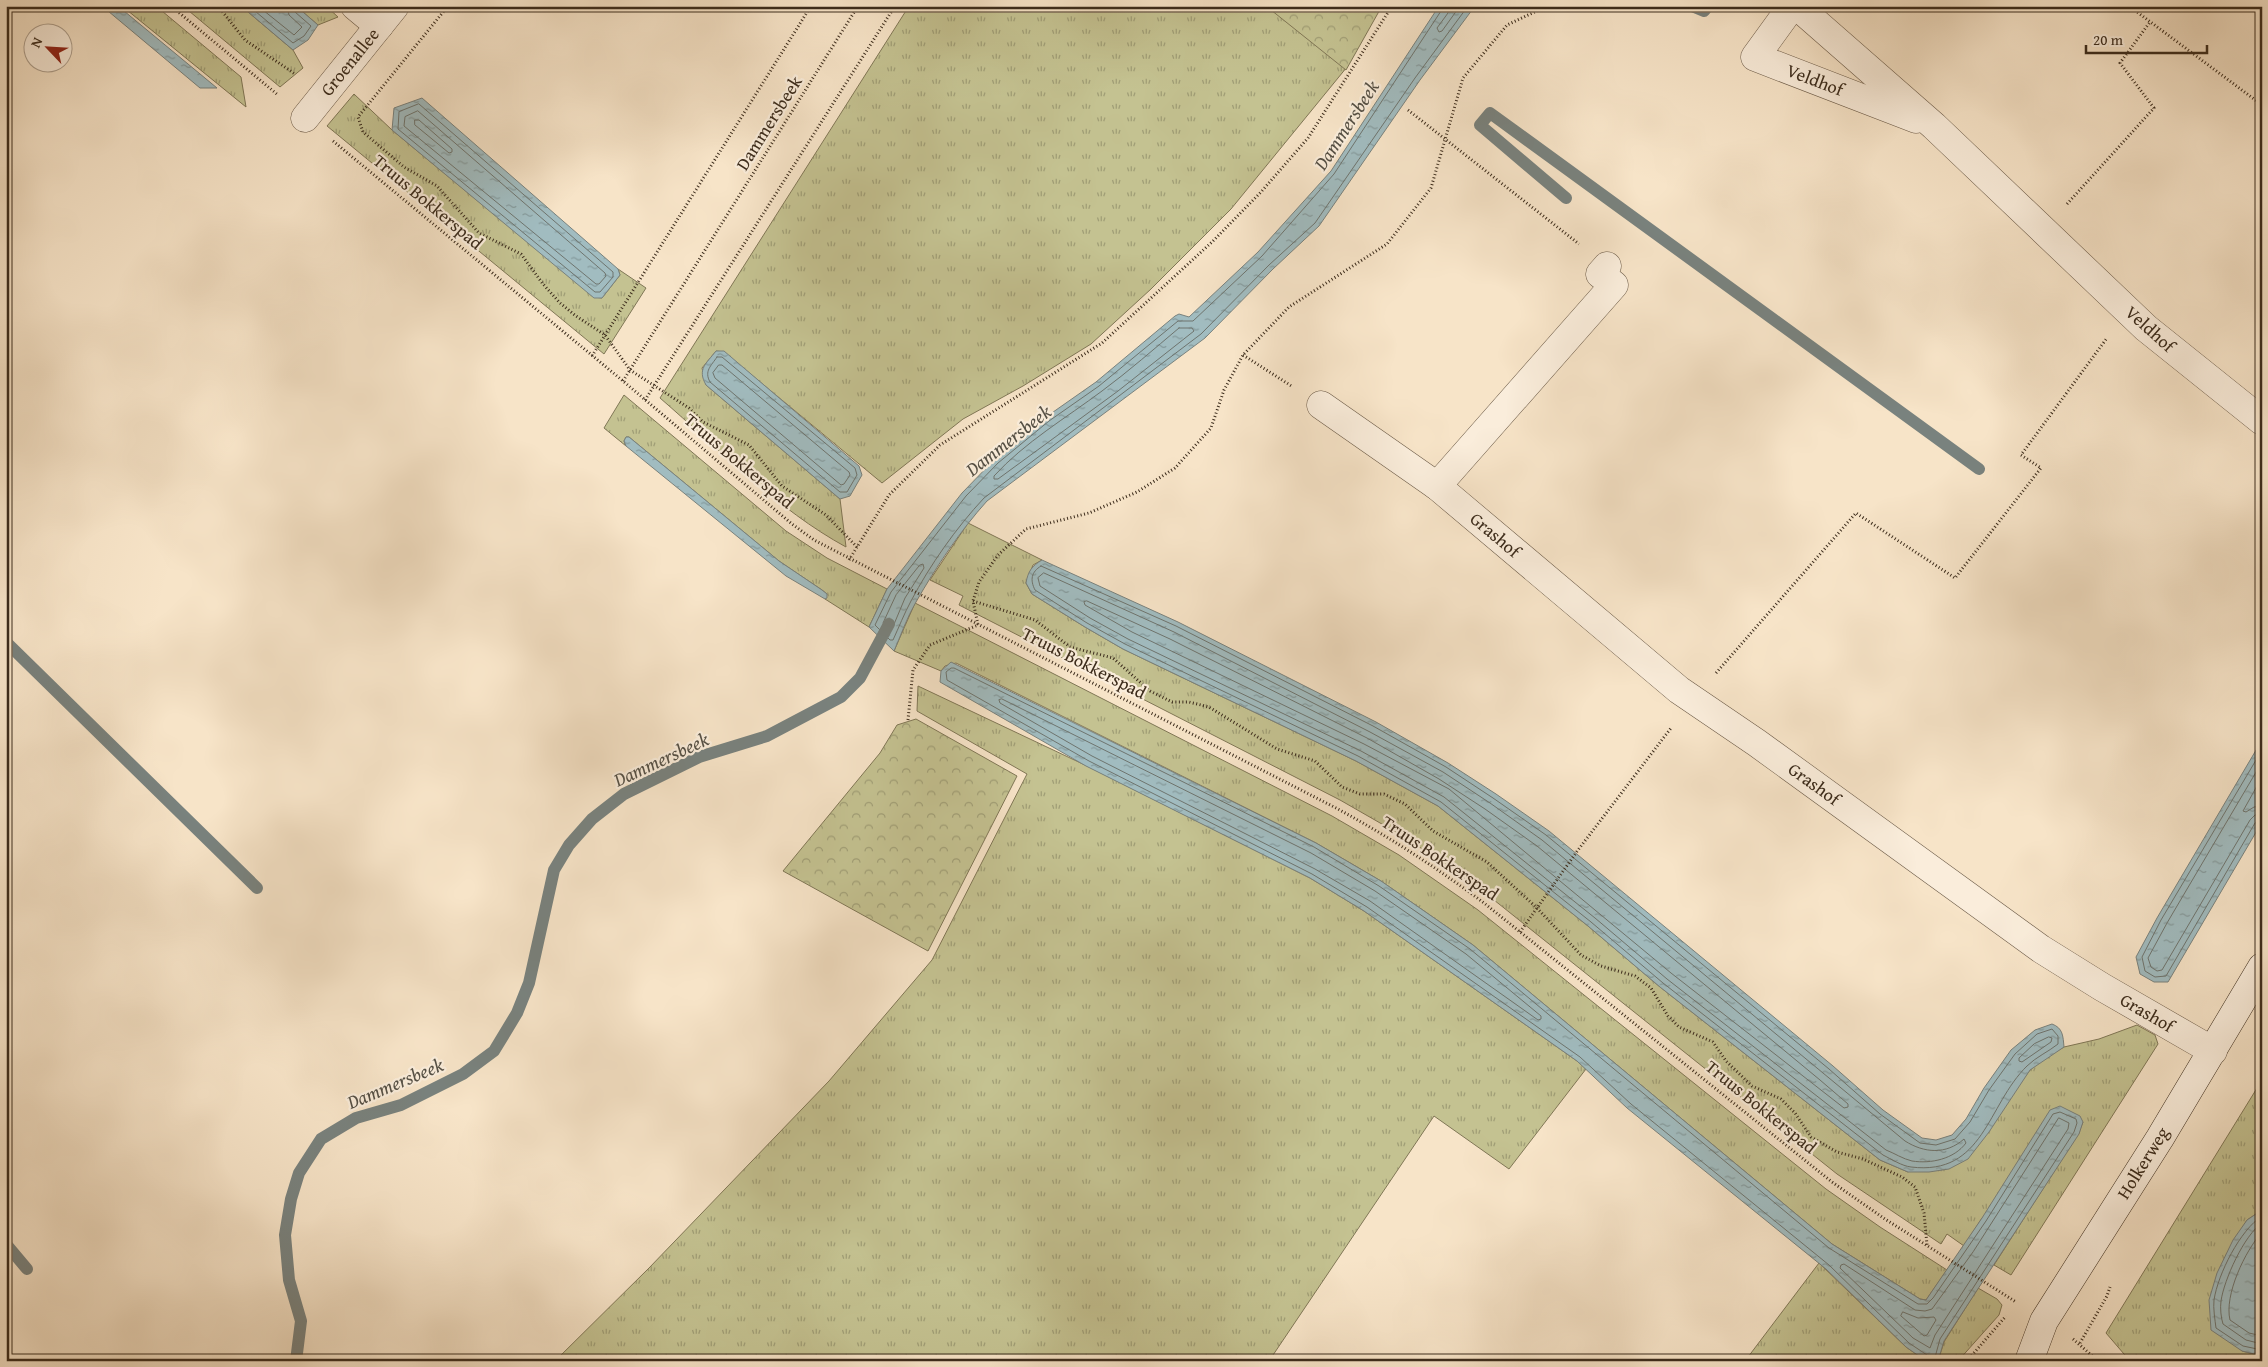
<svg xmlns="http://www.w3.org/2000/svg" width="2268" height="1367" font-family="'Gentium Book Plus',serif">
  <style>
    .grass { fill: url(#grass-tufts); stroke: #807756 }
    .park { fill: url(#park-crowns); stroke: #807756 }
    .water { fill: url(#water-ripples); stroke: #79827e }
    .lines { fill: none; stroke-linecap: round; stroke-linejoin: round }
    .shore { stroke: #6e746e; stroke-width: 1 }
    .stream { stroke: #79827e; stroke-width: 12 }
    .street-casing { stroke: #6b5a47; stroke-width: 29 }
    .secondary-casing { stroke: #3c2c1c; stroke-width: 29 }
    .path { stroke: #3c2c1c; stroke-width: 3; stroke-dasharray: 1 2.5; stroke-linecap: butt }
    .street { stroke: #faeddb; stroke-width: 28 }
    .secondary { stroke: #faeddb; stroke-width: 28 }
    .labels { text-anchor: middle; stroke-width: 4.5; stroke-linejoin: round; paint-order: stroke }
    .street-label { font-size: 18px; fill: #3c2c1c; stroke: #faeddb }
    .water-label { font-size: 19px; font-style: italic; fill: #555045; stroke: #faeddb }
  </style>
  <defs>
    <pattern id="grass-tufts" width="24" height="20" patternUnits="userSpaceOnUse" patternTransform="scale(1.25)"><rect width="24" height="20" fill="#c4c291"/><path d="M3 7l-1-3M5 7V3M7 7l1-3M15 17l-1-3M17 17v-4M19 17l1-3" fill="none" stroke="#a09e76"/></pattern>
    <pattern id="park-crowns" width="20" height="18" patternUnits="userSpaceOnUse" patternTransform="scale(1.25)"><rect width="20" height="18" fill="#c4c291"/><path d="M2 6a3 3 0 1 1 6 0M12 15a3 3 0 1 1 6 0" fill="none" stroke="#a09e76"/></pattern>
    <pattern id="water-ripples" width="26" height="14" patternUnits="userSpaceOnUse" patternTransform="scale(1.25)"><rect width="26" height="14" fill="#a1bcc0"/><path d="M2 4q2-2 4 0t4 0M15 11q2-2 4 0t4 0" fill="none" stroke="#84999b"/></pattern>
  </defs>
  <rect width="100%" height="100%" fill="#f7e4c8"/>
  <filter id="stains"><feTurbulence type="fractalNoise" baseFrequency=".004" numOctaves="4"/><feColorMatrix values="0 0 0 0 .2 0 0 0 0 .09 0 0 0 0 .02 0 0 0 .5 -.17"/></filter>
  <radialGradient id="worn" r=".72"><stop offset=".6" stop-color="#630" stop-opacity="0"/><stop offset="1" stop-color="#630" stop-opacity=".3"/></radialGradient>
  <g class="grass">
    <polygon points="122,6 156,6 241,77 246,107"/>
    <polygon points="183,6 241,6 293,50 303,68 280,87"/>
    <polygon points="296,6 326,6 338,17 318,25"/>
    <path d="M909 6H1267L1347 67 1231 209 1151 289 1091 344 1023 386 963 419 882 483 724 352 716 351 702 368 706 385 840 499 846 547C778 510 719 449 660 398Z"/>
    <polygon points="354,94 392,130 594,297 602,298 620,275 618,269 646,288 604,354 327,126"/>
    <polygon points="624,395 786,531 827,558 887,589 869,627 825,599 827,594 822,590 779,561 629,437 626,437 624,441 626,446 604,428"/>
    <polygon points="968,523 1042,560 1033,565 1026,583 1032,594 1085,627 1123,649 1356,761 1438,806 1588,926 1660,987 1880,1160 1908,1172 2013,1093 2030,1070 2045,1058 2064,1047 2099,1039 2137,1025 2155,1035 2158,1044 2011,1275 1994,1265 2078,1134 2083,1122 1982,1218 1964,1246 1947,1234 1941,1244 1837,1174 1489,896 1408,839 1340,800 959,605 963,596 930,580"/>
    <polygon points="915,603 1332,816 1399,855 1478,910 1826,1189 1880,1227 1947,1270 1926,1300 1920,1299 1832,1244 1473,945 1381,881 1316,843 956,663 945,666 941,671 894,651"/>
    <polygon points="918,686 1087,766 1310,878 1364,911 1577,1061 1586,1069 1509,1169 1434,1116 1269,1361 555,1361 649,1268 829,1081 932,960 1027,774 917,711"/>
    <polygon points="2262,1080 2262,1210 2247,1220 2227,1255 2242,1351 2262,1356 2262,1361 2130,1361 2106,1333"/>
    <polygon points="1819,1263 1906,1347 1926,1361 1745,1361"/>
    <polygon points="1978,1288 1997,1299 2002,1305 1999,1315 1958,1361 1938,1361 1944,1342"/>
  </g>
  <g class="park">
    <polygon points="1266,6 1382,6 1346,70"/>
    <polygon points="916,719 1017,776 928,951 783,871 880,753 897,725"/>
  </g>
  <g class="water">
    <polygon points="102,6 118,6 217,88 200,88"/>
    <polygon points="241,6 296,6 318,25 308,40 293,50"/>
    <path d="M1439 6H1475L1420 80 1319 226 1273 269 1205 338 987 501C960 531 936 567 916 602 907 617 901 635 894 651L869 627 887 589 962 493 995 459 1046 417 1096 382 1175 316 1179 314 1189 317 1258 252 1331 171Z"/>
    <polygon points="422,98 618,269 620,275 602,298 594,298 392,130 394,108"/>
    <path d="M716 351H724L859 466 862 475 850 496 840 499 706 385C697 369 706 364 716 351Z"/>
    <polygon points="626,437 629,437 779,561 822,590 827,594 827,598 825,599 786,576 626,446 624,441"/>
    <path d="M1042 560 1178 622 1376 722 1448 763 1496 794 1549 831 1833 1066 1883 1110 1922 1138 1936 1140 1952 1135 1966 1119 1984 1088 2011 1050 2035 1030 2052 1024C2063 1028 2063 1036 2064 1047L2030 1070 1989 1132 1968 1159 1949 1169 1929 1172H1908L1880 1160 1660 987 1588 926 1438 806 1356 761 1123 649 1085 627 1032 594 1026 583C1028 571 1032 566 1042 560Z"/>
    <polygon points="951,662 1316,843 1381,881 1473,945 1832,1244 1920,1299 1926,1300 1982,1218 2050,1110 2060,1106 2080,1116 2083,1122 2079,1134 1944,1341 1938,1361 1926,1361 1906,1347 1826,1269 1627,1108 1577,1061 1364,911 1310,878 1086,766 940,682 941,671"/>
    <polygon points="2262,740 2262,822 2168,982 2154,982 2140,974 2136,957 2157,918"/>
    <polygon points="2262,1210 2262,1356 2242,1351 2211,1330 2209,1300 2217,1273 2233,1240 2247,1220"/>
  </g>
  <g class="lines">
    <g class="shore">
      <polyline points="249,6 293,43 304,36 311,26 295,12 293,6"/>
      <polyline points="258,6 294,35 302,27 289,15 287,6"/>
      <path d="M1442 6 1441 11 1334 174 1262 256 1193 321H1178L1099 386 1049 421 998 463 966 496 891 592 875 625 890 640H893C899 627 904 614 911 601 930 565 956 528 984 498L1201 334 1269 265 1315 223 1415 78 1468 6"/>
      <polyline points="1449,6 1448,13 1437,28 1439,32 1442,31 1460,6"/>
      <polygon points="419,104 613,272 613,277 600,292 595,292 398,129 399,112"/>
      <polygon points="418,111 605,273 606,276 599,284 596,284 404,126 405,117"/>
      <polygon points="415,120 419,120 452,149 452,152 449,153 415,125"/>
      <path d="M1179 328H1192L1194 331 1118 391 998 479H994V476C1025 442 1066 418 1102 391 1129 371 1154 349 1179 328Z"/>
      <path d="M717 357H722L855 468 857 475 847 492H840L710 382C704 371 711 366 717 357Z"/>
      <polygon points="719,365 722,365 849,472 850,475 844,484 841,485 715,378 713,373"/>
      <polygon points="920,565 923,564 924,568 905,598 892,629 888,630 883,623 896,595"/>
      <path d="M1041 566 1176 626 1373 726 1446 767 1493 798 1546 835 1829 1069 1880 1114 1920 1143 1936 1145 1955 1139 1970 1122 1989 1090 2015 1054 2037 1034 2052 1029 2058 1036V1044C2048 1052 2036 1057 2027 1066 1987 1105 1984 1176 1911 1167 1902 1166 1891 1159 1883 1155L1663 983 1591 922 1441 802 1358 756 1125 644 1087 623 1035 590C1030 580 1031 572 1041 566Z"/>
      <path d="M1044 573 1174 632 1370 732 1443 772 1490 803 1542 840 1905 1141C1924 1153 1946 1155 1964 1139L1966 1143C1954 1159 1931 1164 1912 1161 1903 1159 1894 1153 1886 1150L1667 979 1595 918 1444 797 1361 751 1128 639 1090 618 1040 586 1038 578Z"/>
      <polygon points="1087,601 1170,639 1367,738 1439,779 1485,809 1537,846 1820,1080 1848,1104 1848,1107 1844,1108 1671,973 1449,789 1364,744 1132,632 1085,605 1084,602"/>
      <polygon points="1002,699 1311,853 1375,891 1466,954 1541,1016 1541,1019 1538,1020 1370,901 1315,869 1092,756 1000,703 999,700"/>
      <polyline points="2262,750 2161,920 2142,957 2145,971 2155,977 2166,976 2255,823 2262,820"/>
      <polyline points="2262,762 2167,923 2148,958 2151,967 2157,971 2162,970 2250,820 2255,815 2262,814"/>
      <polyline points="2262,777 2243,811 2246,812 2254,807 2262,806"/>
      <polygon points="2049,1037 2052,1038 2051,1042 2022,1062 2019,1061 2019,1058 2034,1044"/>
      <polygon points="2059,1118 2069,1123 2068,1129 1935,1335 1930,1348 1913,1338 1840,1268 1841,1265 1844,1264 1915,1310 1925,1311 1932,1309 1973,1252"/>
      <path d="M2262 1216C2240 1230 2218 1274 2214 1300 2213 1308 2215 1320 2216 1328L2243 1346 2262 1350"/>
      <path d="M2262 1223C2244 1235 2224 1280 2221 1301 2220 1308 2221 1318 2223 1324L2246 1340 2262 1344"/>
      <path d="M2262 1232C2245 1251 2224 1295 2230 1320L2249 1333 2262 1336"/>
      <polygon points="1903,1312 1918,1318 1934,1317 1936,1320 1927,1335 1924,1336 1901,1316"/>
      <polyline points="1928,1361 1927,1355 1909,1343 1829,1265 1631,1104 1580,1057 1367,907 1312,874 1089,761 947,680 946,672 951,668 954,668 1314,847 1379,886 1470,949 1829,1248 1918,1304 1927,1304 1933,1298 1986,1221 2053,1114 2060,1112 2076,1119 2077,1123 2074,1132 1940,1339 1934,1361"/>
    </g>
    <g class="stream">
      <polyline points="1692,6 1704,11 1708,6"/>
      <polyline points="1566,198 1480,125 1490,113 1979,469"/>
      <polyline points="6,642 257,888"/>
      <polyline points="6,1244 27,1269"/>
      <polyline points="296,1361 301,1321 289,1280 285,1235 291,1199 299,1173 321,1139 356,1118 401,1105 463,1074 494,1051 517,1013 529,983 554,870 569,845 592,819 624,794 699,757 767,736 841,697 860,678 889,624"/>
    </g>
    <defs>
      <g id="street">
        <polyline points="355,6 379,26"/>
        <polyline points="1792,6 1755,57 1916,119"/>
        <polyline points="1797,6 1934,126 2146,328 2262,421"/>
        <polyline points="305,118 395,6"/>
        <polyline points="1321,405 1437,486 1679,690 1757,743 2041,949 2102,987 2213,1051"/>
        <polyline points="1437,486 1614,285 1600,274 1607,266"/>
      </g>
      <polyline id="secondary" points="2029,1361 2044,1321 2160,1138 2262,967"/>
    </defs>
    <use href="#street" class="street-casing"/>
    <use href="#secondary" class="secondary-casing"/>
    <g class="path">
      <polyline points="171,6 278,95"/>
      <polyline points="218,6 245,40 295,74"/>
      <polyline points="448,6 358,117 363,132 404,167 437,186 479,233 521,254 543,284 560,303 576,316 605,335 630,370 689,408 703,422 749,445 782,486 826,515 857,547"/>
      <polyline points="2129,6 2262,105"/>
      <polyline points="1408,110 1579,244"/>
      <path d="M333 141 623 381 792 524 814 540 1336 808C1388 836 1437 868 1484 903L1832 1182 1885 1219 2016 1302"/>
      <polyline points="2067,204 2154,108 2120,63 2150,22"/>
      <polyline points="1243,355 1293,387"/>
      <polyline points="592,356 811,6"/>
      <polyline points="623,381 858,6"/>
      <polyline points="645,400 895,6"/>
      <polyline points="849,560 889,495 940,445 1102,343 1212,242 1261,192 1308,138 1392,6"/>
      <polyline points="973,601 1035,620 1070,647 1113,658 1150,691 1172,702 1189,702 1209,707 1277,749 1315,761 1342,787 1360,794 1384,794 1405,804 1433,831 1487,862 1537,908 1581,955 1601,966 1635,976 1651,988 1668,1016 1679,1027 1713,1042 1726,1061 1752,1086 1781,1099 1795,1113 1811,1137 1837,1152 1863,1159 1902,1177 1915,1187 1924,1213 1927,1245"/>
      <polyline points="1716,673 1856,513 1955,578 2041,468 2021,455 2107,338"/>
      <polyline points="908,720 913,670 930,645 978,625 973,601 979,582 998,555 1026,529 1089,513 1137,492 1175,468 1211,428 1224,390 1243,355 1289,307 1387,244 1431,188 1463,78 1507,25 1547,6"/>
      <polyline points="1520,932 1578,850 1671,728"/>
      <polyline points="2073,1339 2098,1361"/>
      <polyline points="2080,1343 2107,1296 2110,1287"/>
      <polyline points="1967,1361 2006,1316"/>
    </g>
    <use href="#street" class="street"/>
    <use href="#secondary" class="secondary"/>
  </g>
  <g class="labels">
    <g class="street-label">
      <text transform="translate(350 62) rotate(-51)" y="6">Groenallee</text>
      <text transform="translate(1815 80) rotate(21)" y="6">Veldhof</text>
      <text transform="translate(769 123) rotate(-58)" y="6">Dammersbeek</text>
      <text transform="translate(428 202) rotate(40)" y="6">Truus Bokkerspad</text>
      <text transform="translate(2150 329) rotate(42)" y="6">Veldhof</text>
      <text transform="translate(739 461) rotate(40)" y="6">Truus Bokkerspad</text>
      <text transform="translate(1495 535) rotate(40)" y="6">Grashof</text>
      <text transform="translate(1084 663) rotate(27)" y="6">Truus Bokkerspad</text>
      <text transform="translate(1814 784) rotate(36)" y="6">Grashof</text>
      <text transform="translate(1440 858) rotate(34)" y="6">Truus Bokkerspad</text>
      <text transform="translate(2147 1013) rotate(30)" y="6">Grashof</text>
      <text transform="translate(1761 1107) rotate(39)" y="6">Truus Bokkerspad</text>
      <text transform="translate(2143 1163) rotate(-58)" y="6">Holkerweg</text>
    </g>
    <g class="water-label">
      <text transform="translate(1346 125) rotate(-57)" y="7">Dammersbeek</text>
      <text transform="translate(1008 440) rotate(-38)" y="7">Dammersbeek</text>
      <text transform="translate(661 759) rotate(-25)" y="7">Dammersbeek</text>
      <text transform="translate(395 1083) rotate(-23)" y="7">Dammersbeek</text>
    </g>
  </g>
  <rect width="2268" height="1367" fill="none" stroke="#f7e4c8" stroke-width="25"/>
  <rect x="8" y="8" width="2253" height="1352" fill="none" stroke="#3c2c1c" stroke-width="2.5"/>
  <rect x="12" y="12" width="2243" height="1342" fill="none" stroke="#3c2c1c"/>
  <g transform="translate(48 48) rotate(295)"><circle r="24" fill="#faeddb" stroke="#aea08f"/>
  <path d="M0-4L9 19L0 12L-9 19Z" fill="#8f2418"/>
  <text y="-8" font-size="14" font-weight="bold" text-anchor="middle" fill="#3c2c1c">N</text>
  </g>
  <path d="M2086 45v8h121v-8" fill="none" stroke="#3c2c1c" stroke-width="2.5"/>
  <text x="2093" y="45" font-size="15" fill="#3c2c1c" stroke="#faeddb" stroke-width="4" paint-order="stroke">20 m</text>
  <rect width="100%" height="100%" filter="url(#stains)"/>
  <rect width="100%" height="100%" fill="url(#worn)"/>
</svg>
